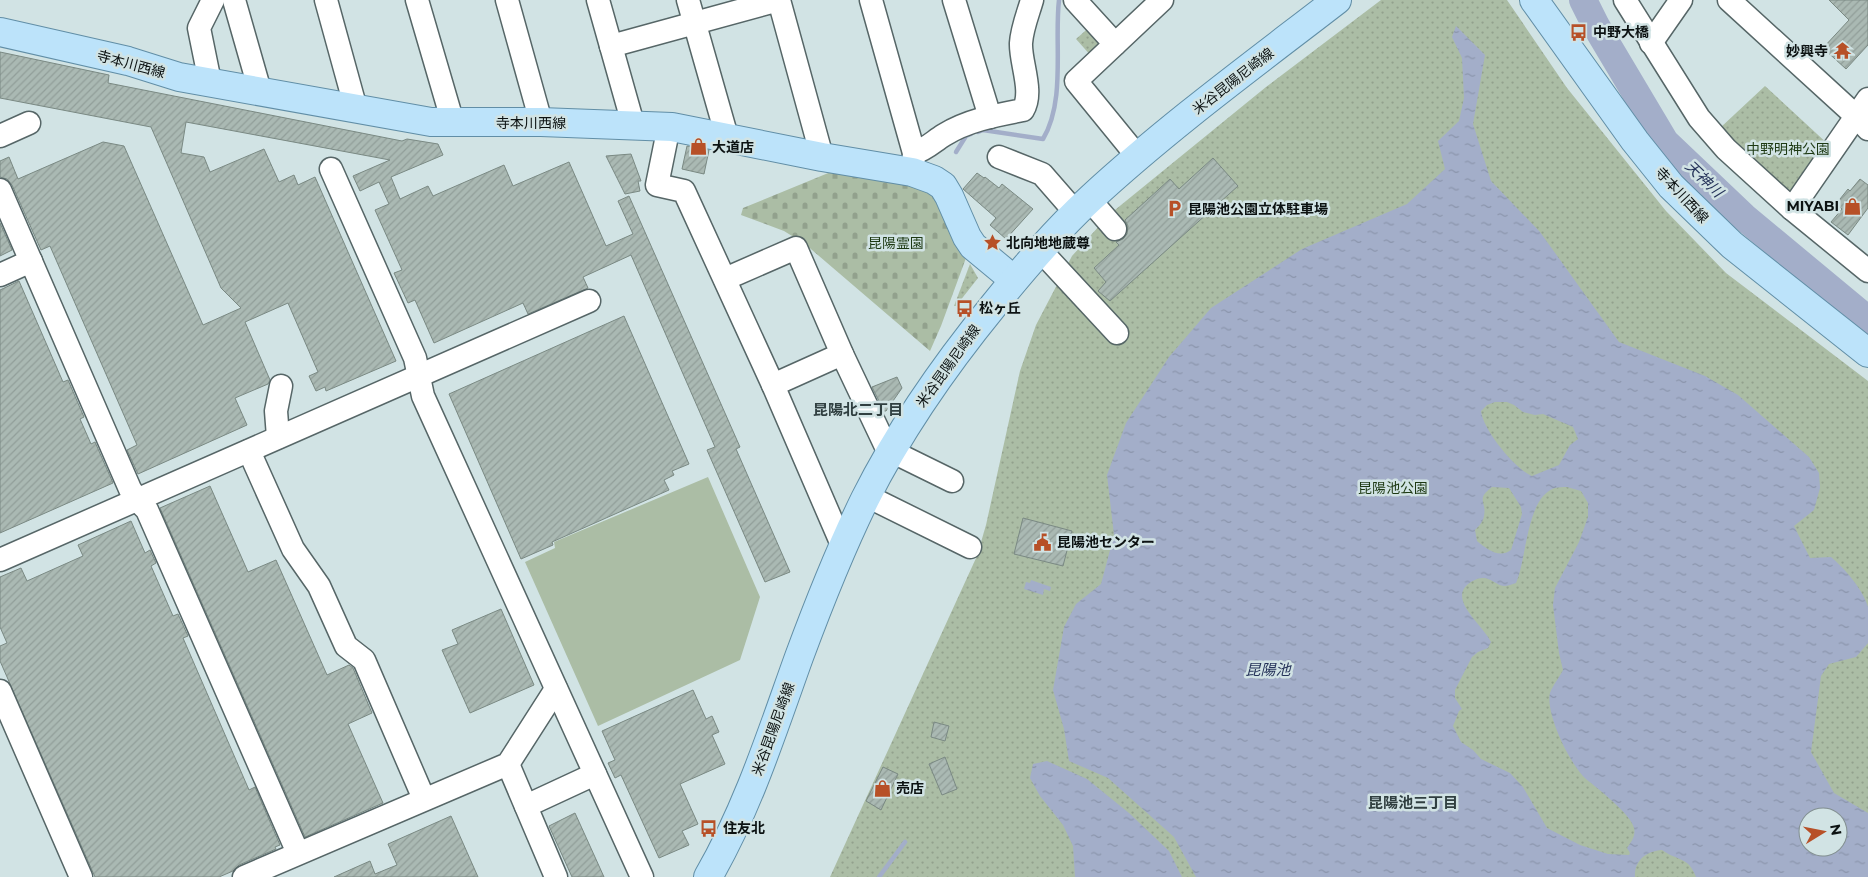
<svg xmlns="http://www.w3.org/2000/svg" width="1868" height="877" font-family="Montserrat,'Noto Sans JP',sans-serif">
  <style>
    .green { fill: url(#green-dots); fill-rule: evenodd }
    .cemetery { fill: url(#cemetery-stones) }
    .pitch { fill: #abbda5 }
    .water { fill: url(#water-ripples); fill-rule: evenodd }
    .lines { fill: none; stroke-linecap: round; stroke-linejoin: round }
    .stream { stroke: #a3aec9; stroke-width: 4.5 }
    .river { stroke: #a3aec9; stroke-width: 28 }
    .building { fill: url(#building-hatch); stroke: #7a8983 }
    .minor-casing { stroke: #566667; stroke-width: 25 }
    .major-casing { stroke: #618ea6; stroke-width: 30 }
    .minor { stroke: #fff; stroke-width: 22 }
    .major { stroke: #bce3fa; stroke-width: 28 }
    .labels { text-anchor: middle; stroke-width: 5; stroke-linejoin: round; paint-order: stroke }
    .poi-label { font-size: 14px; font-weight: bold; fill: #0c1212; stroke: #d1e3e4; text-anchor: start }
    .street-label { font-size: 14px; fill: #0c1212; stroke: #d1e3e4 }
    .park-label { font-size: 14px; fill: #1d3913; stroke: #d1e3e4 }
    .water-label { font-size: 15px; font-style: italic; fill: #26345a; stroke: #d1e3e4 }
    .neighbourhood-label { font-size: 15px; font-weight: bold; fill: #303f40; stroke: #d1e3e4 }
  </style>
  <defs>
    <pattern id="green-dots" width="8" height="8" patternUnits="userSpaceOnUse" patternTransform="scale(1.25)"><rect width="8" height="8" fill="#abbda5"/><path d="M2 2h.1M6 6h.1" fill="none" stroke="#92a18d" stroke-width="1.8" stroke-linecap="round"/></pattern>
    <pattern id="cemetery-stones" width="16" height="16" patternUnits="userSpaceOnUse" patternTransform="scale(1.25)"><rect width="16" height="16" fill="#abbda5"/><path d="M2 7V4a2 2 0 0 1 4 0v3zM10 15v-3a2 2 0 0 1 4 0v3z" fill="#92a18d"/></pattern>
    <pattern id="water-ripples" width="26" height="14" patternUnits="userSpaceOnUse" patternTransform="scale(1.25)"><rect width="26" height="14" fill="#a3aec9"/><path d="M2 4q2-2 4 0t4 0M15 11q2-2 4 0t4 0" fill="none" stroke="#8b95ac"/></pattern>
    <pattern id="building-hatch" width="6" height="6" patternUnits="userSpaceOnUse" patternTransform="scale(1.25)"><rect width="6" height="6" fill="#aab9b3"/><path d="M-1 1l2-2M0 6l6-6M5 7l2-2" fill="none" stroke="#919e99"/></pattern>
  </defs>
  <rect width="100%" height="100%" fill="#d1e3e4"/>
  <g class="green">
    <path d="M1381 0H1507L1567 88 1666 211 1726 273 1868 381V877H830L977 556 986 525 1020 371 1036 325 1072 256 1110 214 1266 87ZM1808 817H1838V847H1808Z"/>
    <polygon points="1093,24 1107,39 1092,57 1076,39"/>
    <polygon points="1765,86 1830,146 1798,194 1788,193 1720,128"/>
    <polygon points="970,264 978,278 956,306 954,306"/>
  </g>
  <polygon class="cemetery" points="838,169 929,187 944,201 966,258 941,326 930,351 805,244 784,231 741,215 743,208"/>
  <polygon class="pitch" points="708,477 760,597 740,660 598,726 525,562 555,548 554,542"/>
  <g class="water">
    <path d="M1456 26 1485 55 1473 124 1491 181 1540 232 1619 342 1705 376 1738 395 1809 457 1819 473 1820 488 1814 510 1794 526 1810 558 1831 557C1844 568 1863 589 1868 607 1868 618 1868 632 1868 643L1856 657 1829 664 1821 676 1811 752 1834 793 1868 813V877H1696C1688 856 1679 862 1662 850 1646 851 1634 861 1635 877H1196L1174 837 1108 778 1069 761 1064 729 1053 690 1064 627 1076 604 1101 584 1114 535 1107 475 1126 423 1169 357 1211 308 1302 249 1407 204 1445 169 1438 141 1459 121 1464 98 1462 58 1452 37ZM1495 402H1507L1514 405 1523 412 1535 415 1543 414 1573 427 1578 439 1570 445 1559 465 1532 476C1515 469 1483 430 1481 411L1487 405ZM1492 487 1509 488 1521 507 1522 514 1511 550C1499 559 1487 549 1477 541L1475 530C1479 526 1483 522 1484 516 1487 501 1475 500 1492 487ZM1567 487 1581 491 1588 503V517L1579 542 1555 588 1553 605 1559 653 1563 670C1559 678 1553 685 1550 693 1545 714 1571 766 1586 779 1597 788 1631 814 1634 828 1636 836 1631 842 1627 848L1630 853 1629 855 1608 854 1580 845 1547 828 1523 787 1510 773 1481 759 1473 750 1461 742 1453 726 1459 711 1462 709 1455 698V690L1472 657 1478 652 1488 648 1491 642C1484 626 1448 600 1468 584 1472 581 1478 578 1482 578 1490 577 1496 585 1504 586 1508 586 1512 584 1516 583 1527 559 1526 497 1555 488 1559 487 1563 487 1567 487ZM1808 817H1838V847H1808Z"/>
    <polygon points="1031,580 1051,587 1050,591 1044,589 1043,595 1024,589 1026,582 1030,583"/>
    <polygon points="1047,761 1087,779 1129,813 1169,851 1182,877 1075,877 1073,846 1063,825 1040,796 1030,778 1033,764"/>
  </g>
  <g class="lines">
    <g class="stream">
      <path d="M978 132 983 130 1043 139C1066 100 1054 43 1059 0"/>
      <polyline points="956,152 966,136 971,134"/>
      <polyline points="879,877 905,842"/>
    </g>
    <polyline class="river" points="1583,0 1596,26 1665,142 1744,217 1868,320"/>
  </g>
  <g class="building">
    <polygon points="1829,0 1868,0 1868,45 1846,69 1823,48 1849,20"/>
    <polygon points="0,52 109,75 108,83 402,141 407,139 438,144 443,155 391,177 400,199 428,186 433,196 504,165 513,186 569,162 606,246 633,234 618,201 629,196 740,447 736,449 790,572 765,582 707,450 715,447 631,255 583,277 588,288 528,314 523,303 434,343 415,300 408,303 394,273 402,270 375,210 389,204 379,182 360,191 353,176 390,160 186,122 181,153 204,157 210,172 264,149 279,182 294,175 298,185 315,177 396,361 326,391 325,387 316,391 309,376 318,372 288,303 245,322 270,380 268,384 235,398 247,425 138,474 127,450 137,445 50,246 41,250 12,185 7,179 0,177 0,161 9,157 18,179 103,142 124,146 203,325 241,308 221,288 151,127 0,98"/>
    <polygon points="687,146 709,150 704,174 682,169"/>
    <polygon points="631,154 641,181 638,181 640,191 625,194 606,156"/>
    <polygon points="1213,158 1238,186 1110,301 1098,291 1106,282 1094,268 1119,245 1116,242 1123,239 1127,234 1128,226 1125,220 1170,179 1179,189"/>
    <polygon points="977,173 984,178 985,177 999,188 1002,184 1033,209 1006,239 990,225 996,218 963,189"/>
    <polygon points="1860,179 1868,185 1868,208 1848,235 1831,222 1842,209 1836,204 1848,189 1850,191"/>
    <polygon points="0,223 12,250 0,256"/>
    <polygon points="19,281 63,382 68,380 84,417 80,419 91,444 95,442 113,483 0,533 0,290"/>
    <polygon points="624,316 689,464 672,471 674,475 664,480 669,490 552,542 553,545 521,559 449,394"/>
    <polygon points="897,377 902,388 886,411 884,411 872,387"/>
    <polygon points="210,486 248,572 276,560 327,675 349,665 353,668 372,713 348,724 383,803 305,837 160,508"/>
    <polygon points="1023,518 1072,531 1063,566 1014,554"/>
    <polygon points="131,521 145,553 150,550 156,563 151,566 173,616 178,614 188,636 183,638 249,790 255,787 280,845 275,847 276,849 239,865 233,871 219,877 95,877 0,661 0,646 7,643 0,627 0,577 21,568 27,581 83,556 78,545"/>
    <polygon points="501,609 534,685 470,713 442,650 458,644 452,630"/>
    <polygon points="693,690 706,719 712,716 719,732 712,735 725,764 680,784 698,824 682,831 689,845 659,858 621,775 615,778 608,763 615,760 602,731"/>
    <polygon points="934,722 949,726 945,741 931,737"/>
    <polygon points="945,757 957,789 942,795 929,764"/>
    <polygon points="883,767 898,774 881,810 866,801"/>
    <polygon points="575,813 604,877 572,877 549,826"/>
    <polygon points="451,816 478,877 334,877 370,861 375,874 397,865 388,844"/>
  </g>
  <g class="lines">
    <defs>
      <g id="minor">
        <polyline points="234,0 260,91"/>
        <polyline points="326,0 356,109"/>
        <polyline points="417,0 453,123"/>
        <polyline points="507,0 541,122"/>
        <polyline points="598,0 633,124"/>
        <polyline points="688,0 727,137"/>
        <polyline points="871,0 914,153 913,168"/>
        <polyline points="954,0 990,117"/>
        <polyline points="1075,0 1115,44"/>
        <polyline points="1625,0 1699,118 1726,149 1792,209 1868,271"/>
        <polyline points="1729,0 1856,116 1868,129"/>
        <polyline points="1651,43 1681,0"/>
        <polyline points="611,46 779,0 822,157"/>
        <polyline points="210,82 199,28 213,0"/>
        <polyline points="669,126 657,185 684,191 773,385 843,547"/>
        <polyline points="0,136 29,123"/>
        <path d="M914 153C927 149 934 141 944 135 968 120 997 115 1023 110 1034 92 1020 62 1021 43 1022 28 1028 14 1032 0"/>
        <polyline points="999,157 1042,174 1076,213"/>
        <polyline points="1138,157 1076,81 1162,0"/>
        <polyline points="331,169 415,358 423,396 642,877"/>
        <polyline points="0,190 130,489 137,500 147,510 298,853"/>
        <polyline points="1089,199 1115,229"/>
        <polyline points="1792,209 1868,99"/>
        <polyline points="1040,250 1117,333"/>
        <polyline points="0,275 31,261"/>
        <polyline points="725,279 796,248 842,354 889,453"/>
        <polyline points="773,385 842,354"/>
        <polyline points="278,437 276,411 281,386"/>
        <polyline points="249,451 293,549 319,586 346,646 364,660 424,799"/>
        <polyline points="891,451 952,481"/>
        <polyline points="867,496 970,547"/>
        <polyline points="0,560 589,301"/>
        <polyline points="0,691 81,877"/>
        <polyline points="508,764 556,877"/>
        <polyline points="526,806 595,774"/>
        <polyline points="244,877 508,764 556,689"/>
      </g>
      <g id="major">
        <polyline points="1534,0 1635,141 1671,186 1732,245 1868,353"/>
        <polyline points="0,32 128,61 179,77 431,122 541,122 672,127 822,157 912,172 934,180 943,186 949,196 967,237 973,246 1014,280"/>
        <path d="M708 877C748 808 772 732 799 657 819 603 840 550 865 499 900 429 945 365 994 305 1024 268 1055 231 1091 198 1168 127 1254 64 1337 0"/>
      </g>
    </defs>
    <use href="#minor" class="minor-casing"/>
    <use href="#major" class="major-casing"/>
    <use href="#minor" class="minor"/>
    <use href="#major" class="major"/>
  </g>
  <defs>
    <symbol id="bus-bare" viewBox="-9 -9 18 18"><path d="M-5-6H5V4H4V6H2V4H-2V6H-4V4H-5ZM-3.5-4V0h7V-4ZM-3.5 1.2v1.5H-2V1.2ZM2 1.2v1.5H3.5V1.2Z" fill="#b75027" stroke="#d1e3e4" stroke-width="2.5" paint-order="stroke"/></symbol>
    <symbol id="temple-bare" viewBox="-9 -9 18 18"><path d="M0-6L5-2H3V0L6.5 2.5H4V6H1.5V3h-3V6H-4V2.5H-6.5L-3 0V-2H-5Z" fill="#b75027" stroke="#d1e3e4" stroke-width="2.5" paint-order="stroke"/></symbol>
    <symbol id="shop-bare" viewBox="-9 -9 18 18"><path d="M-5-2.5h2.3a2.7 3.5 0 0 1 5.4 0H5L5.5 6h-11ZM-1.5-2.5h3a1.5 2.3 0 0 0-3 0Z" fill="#b75027" stroke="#d1e3e4" stroke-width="2.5" paint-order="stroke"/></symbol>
    <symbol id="parking-bare" viewBox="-9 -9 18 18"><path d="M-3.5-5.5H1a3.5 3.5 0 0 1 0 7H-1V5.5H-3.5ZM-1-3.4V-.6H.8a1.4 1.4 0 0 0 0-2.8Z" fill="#b75027" stroke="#d1e3e4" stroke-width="2.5" paint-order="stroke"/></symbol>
    <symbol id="sight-bare" viewBox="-9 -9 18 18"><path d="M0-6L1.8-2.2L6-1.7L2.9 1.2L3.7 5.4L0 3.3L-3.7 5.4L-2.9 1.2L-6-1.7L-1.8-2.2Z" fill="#b75027" stroke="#d1e3e4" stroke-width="2.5" paint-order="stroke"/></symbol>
    <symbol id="civic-bare" viewBox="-9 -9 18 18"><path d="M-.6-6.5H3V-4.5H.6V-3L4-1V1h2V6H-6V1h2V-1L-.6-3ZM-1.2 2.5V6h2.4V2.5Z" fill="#b75027" stroke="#d1e3e4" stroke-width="2.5" paint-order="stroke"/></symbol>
  </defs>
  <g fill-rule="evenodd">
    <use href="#bus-bare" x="1566" y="20" width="25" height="25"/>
    <use href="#temple-bare" x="1830" y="38" width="25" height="25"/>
    <use href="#shop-bare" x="686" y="134" width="25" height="25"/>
    <use href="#shop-bare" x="1840" y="194" width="25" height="25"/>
    <use href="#parking-bare" x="1162" y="196" width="25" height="25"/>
    <use href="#sight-bare" x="980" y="230" width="25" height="25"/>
    <use href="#bus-bare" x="952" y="296" width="25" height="25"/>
    <use href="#civic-bare" x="1030" y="530" width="25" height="25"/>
    <use href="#shop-bare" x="870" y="776" width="25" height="25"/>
    <use href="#bus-bare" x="696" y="816" width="25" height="25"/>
  </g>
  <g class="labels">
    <g class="poi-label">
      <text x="1593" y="37">中野大橋</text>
      <text x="1828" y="56" text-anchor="end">妙興寺</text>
      <text x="712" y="152">大道店</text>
      <text x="1839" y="211" text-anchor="end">MIYABI</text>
      <text x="1188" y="214">昆陽池公園立体駐車場</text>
      <text x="1006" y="248">北向地地蔵尊</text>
      <text x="979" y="313">松ヶ丘</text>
      <text x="1057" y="547">昆陽池センター</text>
      <text x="896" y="793">売店</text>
      <text x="723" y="833">住友北</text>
    </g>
    <g class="street-label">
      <text transform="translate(131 64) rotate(15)" y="5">寺本川西線</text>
      <text transform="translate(1233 81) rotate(-38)" y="5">米谷昆陽尼崎線</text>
      <text x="531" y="128">寺本川西線</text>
      <text transform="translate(1682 195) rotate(47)" y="5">寺本川西線</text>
      <text transform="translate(948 366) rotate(-54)" y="5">米谷昆陽尼崎線</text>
      <text transform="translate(773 729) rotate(-70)" y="5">米谷昆陽尼崎線</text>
    </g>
    <g class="park-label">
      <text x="1788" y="154">中野明神公園</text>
      <text x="896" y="248">昆陽霊園</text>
      <text x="1393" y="493">昆陽池公園</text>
    </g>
    <g class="water-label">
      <text transform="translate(1704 179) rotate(44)" y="5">天神川</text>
      <text x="1268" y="675">昆陽池</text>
    </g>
    <g class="neighbourhood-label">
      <text x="858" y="415">昆陽北二丁目</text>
      <text x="1413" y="808">昆陽池三丁目</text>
    </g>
  </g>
  <g transform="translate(1823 832) rotate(80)"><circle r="24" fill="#d1e3e4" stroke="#828f90"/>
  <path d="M0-4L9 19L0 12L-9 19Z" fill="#b75027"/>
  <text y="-8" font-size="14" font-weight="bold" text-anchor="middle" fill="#0c1212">N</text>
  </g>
</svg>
